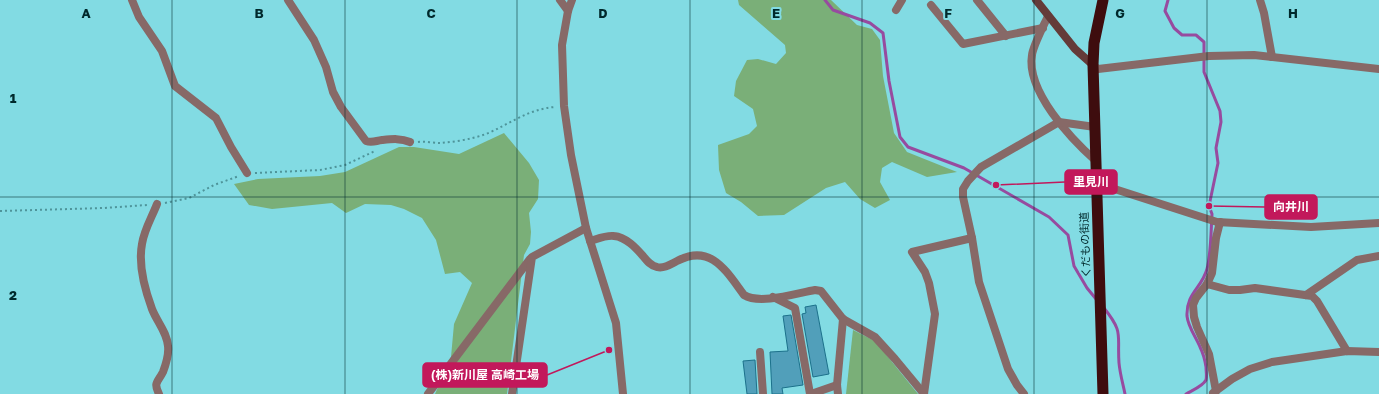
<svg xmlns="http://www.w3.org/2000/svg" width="1379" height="394" font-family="'Golos Text','Noto Sans JP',sans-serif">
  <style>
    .green { fill: #7aaf78 }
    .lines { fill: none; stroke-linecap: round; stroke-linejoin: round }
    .stream { stroke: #974b9f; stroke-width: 3 }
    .building { fill: #519fba; stroke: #1c718b }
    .path { stroke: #4e949a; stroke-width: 2; stroke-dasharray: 2 3; stroke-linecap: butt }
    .minor { stroke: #876967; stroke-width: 8 }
    .secondary { stroke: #643b39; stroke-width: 8 }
    .trunk { stroke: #3e0d0e; stroke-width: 11 }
    .grid { fill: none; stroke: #00292c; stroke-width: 1; stroke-opacity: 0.55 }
    .labels { text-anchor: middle; stroke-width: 4; stroke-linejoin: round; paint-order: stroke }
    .street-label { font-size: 11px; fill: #00292c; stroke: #82dbe3 }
    .grid-label { font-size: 13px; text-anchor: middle; font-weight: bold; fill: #00292c; stroke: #82dbe3; stroke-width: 4; stroke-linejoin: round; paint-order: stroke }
    .leader { fill: none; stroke: #c2185b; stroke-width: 1.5 }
    .callout-dot { fill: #c2185b; stroke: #82dbe3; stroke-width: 1.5 }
    .callout { fill: #c2185b; stroke: #c2185b; stroke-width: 1.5 }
    .callout-label { font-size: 12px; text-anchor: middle; font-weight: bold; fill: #fff }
  </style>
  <rect width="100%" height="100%" fill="#82dbe3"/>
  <g class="green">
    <polygon points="738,0 831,0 857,25 872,29 880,40 883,76 894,133 907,152 957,172 927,177 892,162 882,168 880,182 890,200 875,208 860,199 845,182 826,188 784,215 758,216 741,202 726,193 719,170 718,145 749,134 757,126 753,109 734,96 736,81 747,60 758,59 776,64 786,53 785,45 739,5"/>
    <polygon points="504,133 529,163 539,180 538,199 529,213 531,232 530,244 524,255 507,394 435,394 451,357 454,324 472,283 460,272 445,274 436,240 422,218 404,209 391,205 365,204 346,213 332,203 272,209 249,205 234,184 258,179 320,176 345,172 399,147 414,147 459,154"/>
    <polygon points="853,330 875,341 918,394 846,394"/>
  </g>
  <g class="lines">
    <g class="stream">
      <polyline points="825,0 833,10 870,23 883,33 889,81 900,137 908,147 964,168 1049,217 1068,235 1074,266 1087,288 1096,299"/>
      <path d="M1168 0 1165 11 1174 28 1182 35H1196L1204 42V72L1220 111 1221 122 1216 148 1218 163 1209 206 1212 214C1211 231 1211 254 1207 269 1202 288 1186 293 1187 316 1188 327 1196 337 1200 347 1203 353 1205 360 1206 367 1206 371 1207 376 1206 380 1203 386 1193 390 1186 394"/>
      <path d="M1104 308C1124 333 1117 334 1119 363 1120 374 1123 384 1125 394"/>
    </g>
  </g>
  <g class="building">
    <polygon points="816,305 829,374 813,377 802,314 806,313 805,307"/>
    <polygon points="791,315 803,385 782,388 783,394 772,394 770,352 788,351 783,316"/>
    <polygon points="755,360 757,394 747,394 743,361"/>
  </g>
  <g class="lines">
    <g class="path">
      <path d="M418 142C425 141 433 143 440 143 455 142 472 139 486 134 510 124 528 109 555 107"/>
      <polyline points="255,173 320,170 345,165 375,151"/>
      <polyline points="165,203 189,198 214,185 239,176"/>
      <polyline points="0,211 104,208 147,205"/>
    </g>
    <g class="minor">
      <polyline points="132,0 139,17 162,51 175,86 216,118 231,147 247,173"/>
      <path d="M288 0 314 40 326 67 333 92 341 107 366 141C372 143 375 141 382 140 392 139 401 138 410 142"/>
      <polyline points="560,0 568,11"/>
      <polyline points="572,0 568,11 562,45 564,106 571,155 586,228 616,323 623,394"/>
      <polyline points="977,0 1006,36"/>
      <polyline points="1260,0 1264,13 1272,57"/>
      <polyline points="931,5 963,44 1043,28"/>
      <polyline points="896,10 902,0"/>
      <path d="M1048 16C1044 25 1033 46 1032 55 1026 91 1071 139 1096 161"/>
      <polyline points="1093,65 1098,69 1209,56 1254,55 1379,69"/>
      <polyline points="1096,183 1217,222 1311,227 1379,223"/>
      <path d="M157 204C152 217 144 230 142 244 138 265 145 290 152 309 157 322 167 332 168 346 169 354 166 364 163 372 158 382 153 382 159 394"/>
      <path d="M590 241C597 239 606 235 614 236 626 237 636 248 643 256 647 261 651 266 657 267 664 269 671 264 677 261 711 243 726 271 744 295 760 305 797 293 815 290L821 291 843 319 875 337 895 359 924 394"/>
      <polyline points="1207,284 1229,290 1240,290 1255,288 1312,296 1317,301 1347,351"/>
      <polyline points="1306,295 1357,260 1379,256"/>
      <polyline points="773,297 795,308 810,394"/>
      <polyline points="760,352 763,394"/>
      <polyline points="1216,391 1209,354 1197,327 1194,317 1193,305 1196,298 1207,284 1212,273 1216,238 1220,222"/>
      <polyline points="1213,393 1232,379 1250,369 1272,362 1347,351 1379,352"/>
      <polyline points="428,394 530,259"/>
      <polyline points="512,394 532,257 586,228"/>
      <polyline points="811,394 837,385"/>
      <polyline points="838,394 837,385 843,319"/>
      <polyline points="924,394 935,314 929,283 925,272 912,252 972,238"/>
      <polyline points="1024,394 1017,385 1008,369 979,282 972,238 963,197 963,189 968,181 981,167 1059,122 1095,127"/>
    </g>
    <polyline class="secondary" points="1036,0 1075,49 1093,65"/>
    <polyline class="trunk" points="1103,0 1094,43 1093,65 1103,394"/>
  </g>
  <path class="grid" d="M172 0V394M345 0V394M517 0V394M690 0V394M862 0V394M1034 0V394M1207 0V394M0 197H1379"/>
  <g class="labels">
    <g class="street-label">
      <text transform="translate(1085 245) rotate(-92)" y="4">くだもの街道</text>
    </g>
  </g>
  <g class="grid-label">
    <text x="86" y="18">A</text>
    <text x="259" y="18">B</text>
    <text x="431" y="18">C</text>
    <text x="603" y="18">D</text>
    <text x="776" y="18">E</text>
    <text x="948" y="18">F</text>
    <text x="1120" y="18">G</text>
    <text x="1293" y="18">H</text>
    <text x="13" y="103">1</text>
    <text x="13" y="300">2</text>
  </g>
  <path class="leader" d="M996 185L1065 182M1209 206L1265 207M609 350L547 375"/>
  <g class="callout-dot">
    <circle cx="996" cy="185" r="4"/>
    <circle cx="1209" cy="206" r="4"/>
    <circle cx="609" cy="350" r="4"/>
  </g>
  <g class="callout">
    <rect x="1065" y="170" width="52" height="24" rx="4"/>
    <rect x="1265" y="195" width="52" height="24" rx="4"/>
    <rect x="423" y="363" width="124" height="24" rx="4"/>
  </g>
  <g class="callout-label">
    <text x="1091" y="186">里見川</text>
    <text x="1291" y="211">向井川</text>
    <text x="485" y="379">(株)新川屋 高崎工場</text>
  </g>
</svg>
